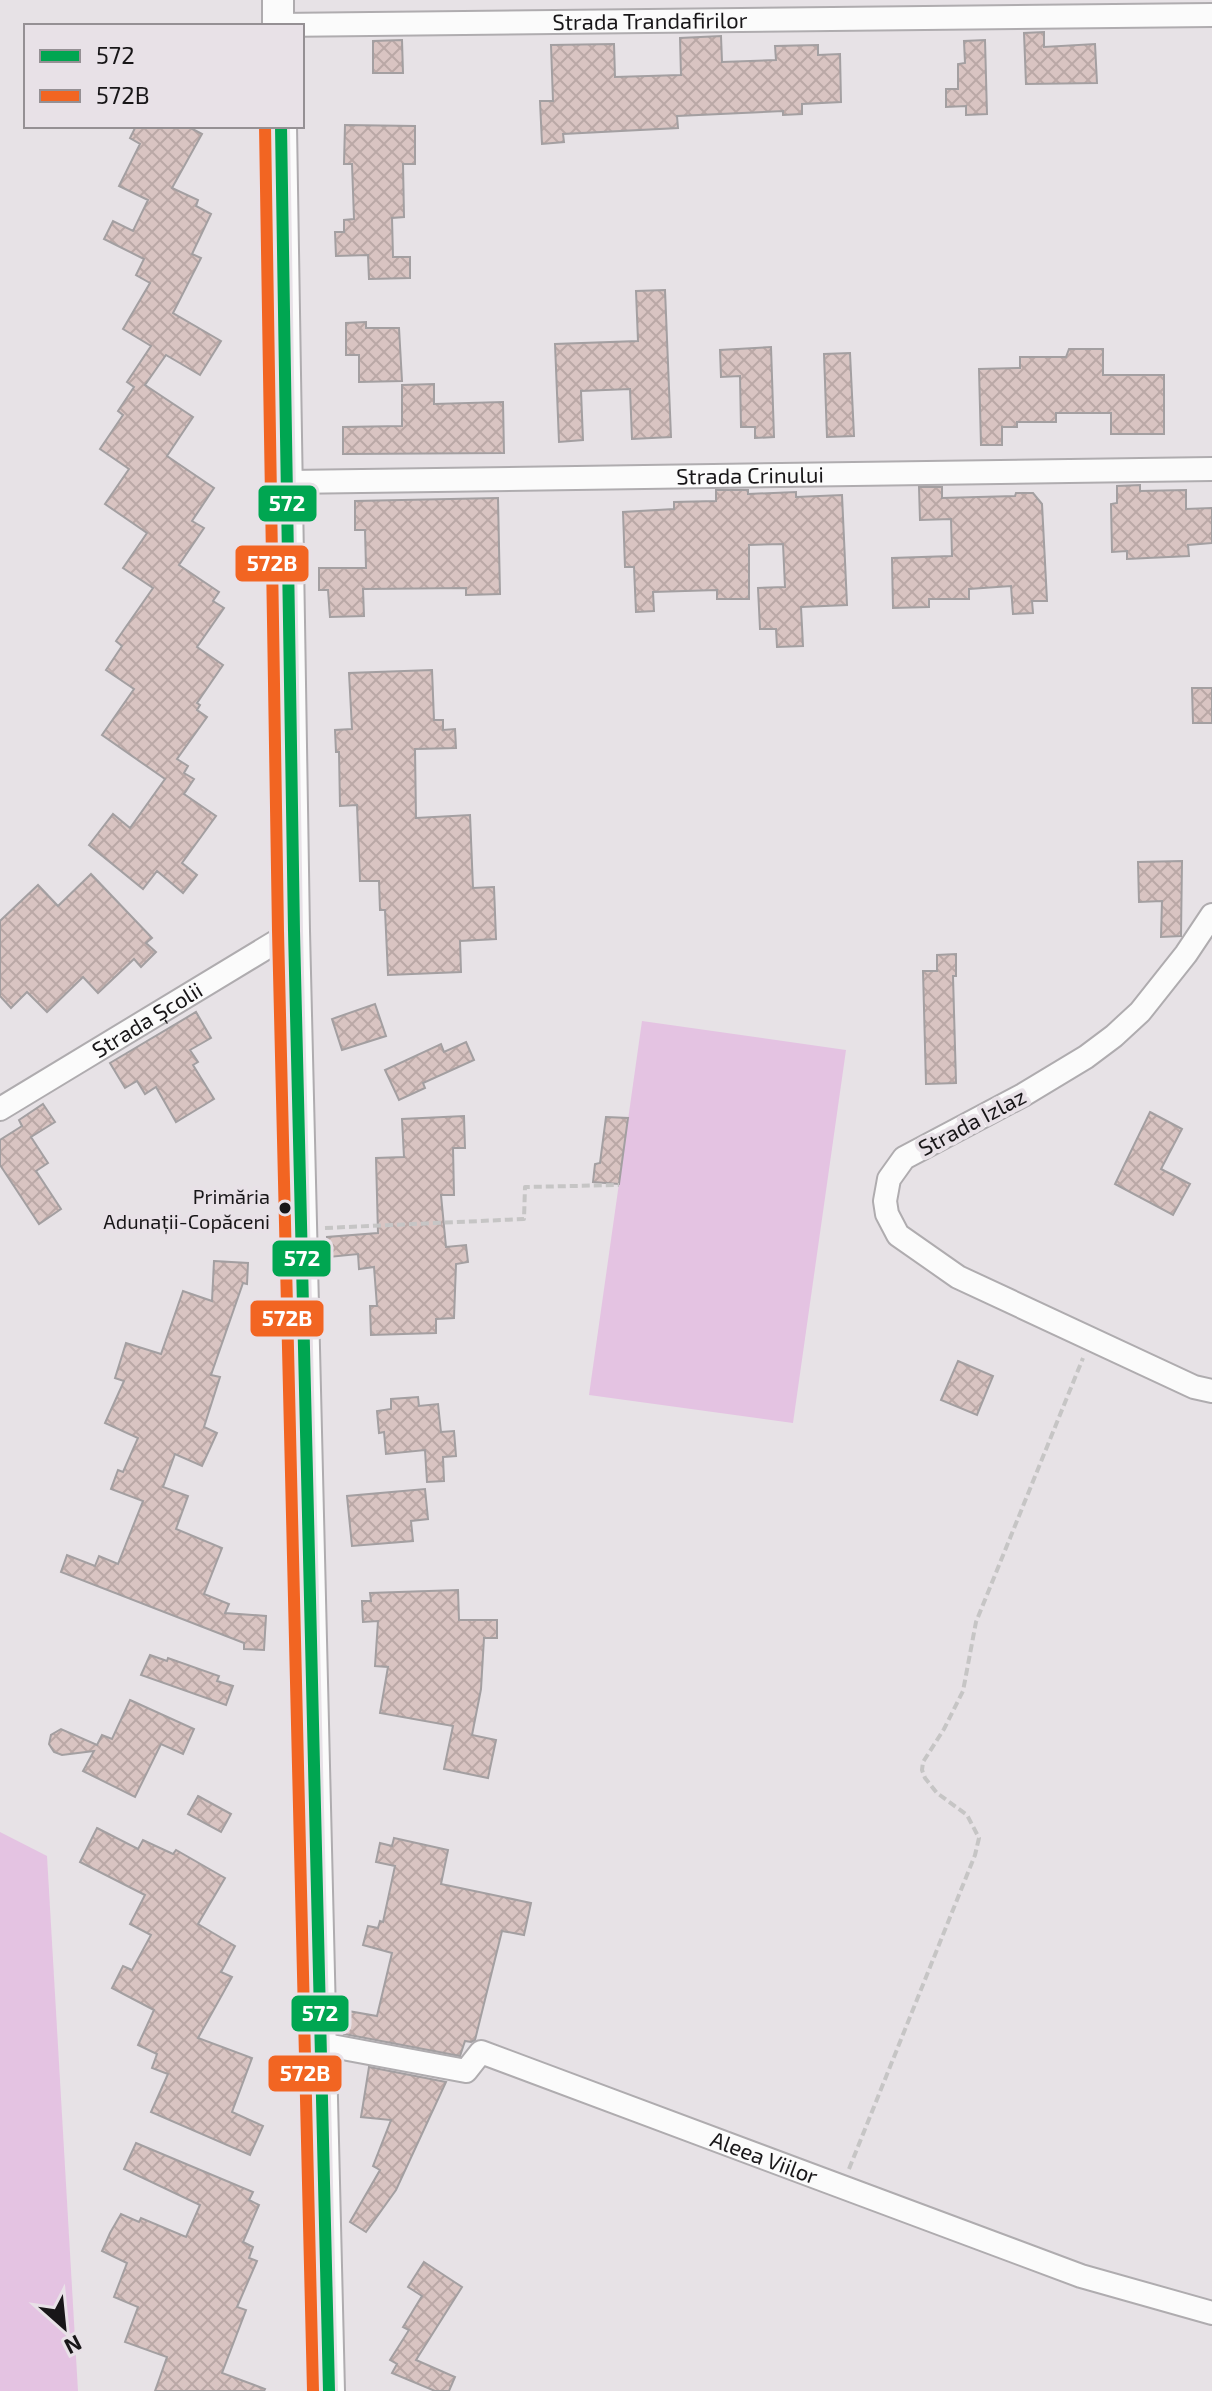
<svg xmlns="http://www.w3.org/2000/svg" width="1212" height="2391" font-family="'Exo 2',sans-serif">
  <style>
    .green { fill: #e4c3e2 }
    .building { fill: url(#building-cross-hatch); stroke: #a39fa1; stroke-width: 2 }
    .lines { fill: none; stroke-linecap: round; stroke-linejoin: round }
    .street-casing { stroke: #afacaf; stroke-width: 26 }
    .secondary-casing { stroke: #afacaf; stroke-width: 34 }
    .path { stroke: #c6c5c5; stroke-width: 4; stroke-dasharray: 8 4; stroke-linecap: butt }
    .street { stroke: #fbfbfb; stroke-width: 22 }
    .secondary { stroke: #fbfbfb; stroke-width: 30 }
    .bus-1-casing { stroke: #e8e1e7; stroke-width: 18 }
    .bus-2-casing { stroke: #e8e1e7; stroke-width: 18 }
    .bus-1 { stroke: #00a651; stroke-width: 12 }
    .bus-2 { stroke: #f26522; stroke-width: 12 }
    .bus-dot { fill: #181618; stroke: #e8e1e7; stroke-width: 3 }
    .labels { text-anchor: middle; stroke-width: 8; stroke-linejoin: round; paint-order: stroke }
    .bus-label { font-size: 20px; fill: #181618; stroke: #e8e1e7; text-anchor: end }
    .street-label { font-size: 22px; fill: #181618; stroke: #e8e1e7 }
    .line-badge { stroke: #e8e1e7; stroke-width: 3 }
    .badge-label { font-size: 22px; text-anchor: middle; font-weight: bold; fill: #fff }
  </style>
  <defs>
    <pattern id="building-cross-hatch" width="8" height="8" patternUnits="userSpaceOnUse" patternTransform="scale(2)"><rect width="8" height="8" fill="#d9c4c2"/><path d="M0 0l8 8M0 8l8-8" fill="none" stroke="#baa8a6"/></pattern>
  </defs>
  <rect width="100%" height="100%" fill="#e7e2e6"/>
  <g class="green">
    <polygon points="642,1021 846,1050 793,1423 589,1395"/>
    <polygon points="0,1832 47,1856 78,2391 0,2391"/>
  </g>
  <g class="building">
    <polygon points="1044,32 1044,47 1095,44 1097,83 1026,84 1024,33"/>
    <polygon points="721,36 722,62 776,60 775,46 818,45 818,55 840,54 841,102 802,104 802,114 783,115 783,111 677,116 678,128 563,134 564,142 542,144 540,101 553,101 551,45 614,44 615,77 681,75 680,38"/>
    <polygon points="402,40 403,73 373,73 373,41"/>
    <polygon points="985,40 987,114 966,115 966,106 946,107 946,89 958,89 958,64 965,63 964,41"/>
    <polygon points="345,125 415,126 415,164 403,164 404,217 392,218 393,257 410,257 410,278 369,279 368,255 336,256 335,232 344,232 344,220 354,219 352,164 344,164"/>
    <polygon points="136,126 187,126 202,134 172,188 198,200 196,206 211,214 192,254 201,258 173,313 221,341 200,375 166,355 145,385 193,417 167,456 214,488 192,521 204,528 179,565 219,592 213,601 224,608 197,647 223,665 197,703 200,705 197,710 207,717 177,759 188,766 184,773 194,779 184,794 216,816 182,863 197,875 183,893 157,871 143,889 89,845 113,814 130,828 165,779 102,735 134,689 106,670 122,646 116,641 153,588 123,568 147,533 105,504 129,469 100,449 123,415 118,411 134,387 127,382 151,346 123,329 150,283 136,275 144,259 104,239 113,221 133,231 148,200 119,186 140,144 130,138"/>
    <polygon points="665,290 671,437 632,439 630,389 581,391 583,440 559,442 555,344 638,341 636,291"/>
    <polygon points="366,322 366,328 399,328 402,381 359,382 359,355 346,355 346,323"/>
    <polygon points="771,347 774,437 755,438 755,427 741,427 740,376 721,377 720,350"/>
    <polygon points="1069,349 1103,349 1103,375 1164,375 1164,434 1111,434 1111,413 1056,413 1056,422 1017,422 1017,427 1002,427 1002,445 981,445 979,369 1020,368 1020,357 1066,357"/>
    <polygon points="850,353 854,436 827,437 824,354"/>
    <polygon points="434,384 434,404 503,402 504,453 343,454 343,427 402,426 402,385"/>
    <polygon points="1140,485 1140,491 1186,490 1186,509 1212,508 1212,543 1188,545 1189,556 1127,559 1127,551 1112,552 1111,504 1117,503 1117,486"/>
    <polygon points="919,487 942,487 942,498 1015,496 1016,493 1033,493 1042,504 1047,601 1032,601 1033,613 1013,614 1011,586 969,589 969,599 929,599 929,607 893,608 892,558 952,556 951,519 920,520"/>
    <polygon points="716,490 748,490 748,494 796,492 796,497 842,495 847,605 801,607 803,646 777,647 776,629 760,629 758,588 785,587 783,544 749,545 749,599 717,599 717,590 653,592 654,611 636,612 634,567 625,567 623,512 674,509 674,502 716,501"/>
    <polygon points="498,498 500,594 466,595 466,588 363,589 364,616 330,617 328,590 319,590 319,568 366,568 365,530 355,530 355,501"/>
    <polygon points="432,670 434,720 443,720 443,730 455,729 456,748 415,749 416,818 470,815 473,888 494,887 496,939 460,941 461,972 388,975 385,910 380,910 379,881 360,881 357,805 340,806 339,752 336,752 335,730 352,729 349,673"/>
    <polygon points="1192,688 1212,688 1212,723 1193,723"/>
    <polygon points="1182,861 1181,936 1161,937 1162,901 1139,902 1138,862"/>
    <polygon points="91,874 152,938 146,943 156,952 141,967 134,959 98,993 83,977 47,1012 27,992 11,1008 0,996 0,921 38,885 58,906"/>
    <polygon points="956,954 956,976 953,976 956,1083 926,1084 923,971 937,971 937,955"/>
    <polygon points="375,1004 386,1036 342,1050 332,1019"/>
    <polygon points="196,1012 211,1038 190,1050 198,1062 193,1065 214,1099 176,1122 156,1087 145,1094 137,1081 125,1088 110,1063"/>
    <polygon points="466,1042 474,1060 423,1083 425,1088 399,1100 385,1070 441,1044 444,1052"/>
    <polygon points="43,1104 55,1122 31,1137 48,1163 36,1171 61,1209 39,1224 0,1165 0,1140 22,1126 19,1120"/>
    <polygon points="1150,1112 1182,1129 1161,1169 1190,1184 1173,1215 1115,1184"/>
    <polygon points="464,1116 465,1148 453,1148 454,1195 441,1195 446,1247 466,1245 468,1262 456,1264 454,1318 436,1319 436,1333 371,1335 370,1306 377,1306 374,1267 359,1269 358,1254 329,1257 327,1237 378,1233 376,1158 404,1157 402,1119"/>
    <polygon points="606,1117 628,1118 619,1184 593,1182 595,1164 600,1163"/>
    <polygon points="214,1261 248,1263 247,1284 243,1283 211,1375 220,1377 204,1427 217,1433 202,1466 175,1454 163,1487 188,1496 176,1529 222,1548 204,1594 229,1604 225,1613 266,1616 264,1650 244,1649 244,1643 61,1572 67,1555 95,1566 99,1556 118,1564 143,1501 111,1489 118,1470 123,1472 138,1438 105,1423 124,1381 115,1378 126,1343 161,1354 183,1291 212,1301"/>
    <polygon points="958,1361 993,1376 977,1415 941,1400"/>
    <polygon points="418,1397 419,1406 438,1404 441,1432 454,1431 456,1456 443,1457 444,1481 427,1482 425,1450 386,1454 384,1432 379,1433 377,1411 391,1409 391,1399"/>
    <polygon points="425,1489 428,1519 411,1521 413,1541 352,1546 347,1496"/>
    <polygon points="458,1590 459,1620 497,1620 497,1638 484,1638 481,1689 472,1735 496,1740 488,1778 444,1769 453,1726 380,1713 388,1667 375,1666 378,1621 363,1622 362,1601 371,1601 370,1593"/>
    <polygon points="150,1655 167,1661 168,1658 219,1676 217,1681 233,1686 226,1705 141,1675"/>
    <polygon points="130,1700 194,1729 183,1754 161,1744 135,1797 83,1771 94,1751 62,1755 54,1752 49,1744 51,1735 61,1729 97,1745 102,1735 112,1739"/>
    <polygon points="198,1796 231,1814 221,1832 188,1814"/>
    <polygon points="97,1828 138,1849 143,1840 173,1854 176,1850 225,1878 198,1924 235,1946 221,1972 232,1977 198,2038 252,2058 232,2112 263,2126 250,2155 151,2112 168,2074 152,2068 157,2054 138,2045 154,2010 112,1988 123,1966 132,1970 151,1935 130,1924 145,1895 80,1862"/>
    <polygon points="394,1838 448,1850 441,1884 531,1903 524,1935 502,1931 475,2040 471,2042 465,2041 460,2056 344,2034 348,2011 377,2016 392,1953 363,1945 368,1926 378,1928 380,1921 383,1922 395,1866 376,1862 380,1843 392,1846"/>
    <polygon points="369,2067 446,2082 396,2190 366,2232 350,2222 380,2170 373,2166 391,2120 361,2117"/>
    <polygon points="136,2143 253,2192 249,2200 259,2205 243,2242 253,2247 249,2258 257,2261 237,2307 246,2310 222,2373 265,2389 264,2391 155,2391 167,2357 125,2342 138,2307 114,2297 127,2263 102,2251 110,2233 121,2214 139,2222 141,2218 186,2237 200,2205 124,2169"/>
    <polygon points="424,2262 462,2287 416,2360 455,2377 449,2391 435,2391 392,2373 397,2364 390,2360 409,2330 403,2327 422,2296 408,2287"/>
  </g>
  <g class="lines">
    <defs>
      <g id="street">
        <path id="s1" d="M278 25 1212 15"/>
        <path id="s2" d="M288 482 1212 469"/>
        <polyline points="1212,915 1186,954 1140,1012 1114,1036 1086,1057 1023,1095 904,1158 889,1179 885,1201 887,1214 898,1235 958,1277 1194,1387 1212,1391"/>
        <path id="s3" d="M0 1109 294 931"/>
        <path id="s4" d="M321 2044 466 2071 481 2052 1081 2276 1212 2313"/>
      </g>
      <g id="secondary">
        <polyline points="278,0 278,26"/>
        <polyline points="281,126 294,931 329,2391"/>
      </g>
    </defs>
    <use href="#street" class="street-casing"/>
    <use href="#secondary" class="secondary-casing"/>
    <g class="path">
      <polyline points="325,1228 524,1219 525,1187 619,1185"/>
      <polyline points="849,2169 975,1855 979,1838 967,1815 937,1793 925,1778 922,1770 923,1762 944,1729 963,1691 976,1622 1083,1358"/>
    </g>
    <use href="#street" class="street"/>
    <use href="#secondary" class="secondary"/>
    <defs>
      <polyline id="bus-1" points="281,126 294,931 329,2391"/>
      <polyline id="bus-2" points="265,126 278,931 313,2391"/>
    </defs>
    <use href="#bus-1" class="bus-1-casing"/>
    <use href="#bus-2" class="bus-2-casing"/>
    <use href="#bus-1" class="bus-1"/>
    <use href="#bus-2" class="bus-2"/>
  </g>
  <circle class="bus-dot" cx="285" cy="1208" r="7"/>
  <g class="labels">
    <g class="bus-label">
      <text x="270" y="1204">Primăria<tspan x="270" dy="25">Adunații-Copăceni</tspan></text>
    </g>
    <g class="street-label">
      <text dy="8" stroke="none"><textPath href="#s1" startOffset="372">Strada Trandafirilor</textPath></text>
      <text dy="8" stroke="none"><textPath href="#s2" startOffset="462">Strada Crinului</textPath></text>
      <text dy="8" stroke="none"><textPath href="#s3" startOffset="172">Strada Școlii</textPath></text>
      <text transform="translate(972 1122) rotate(-28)" y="8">Strada Izlaz</text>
      <text dy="8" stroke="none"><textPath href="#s4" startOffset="474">Aleea Viilor</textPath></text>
    </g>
  </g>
  <g class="line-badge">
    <rect x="257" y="484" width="61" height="39" rx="8" fill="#00a651"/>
    <rect x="234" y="544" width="76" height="39" rx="8" fill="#f26522"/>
    <rect x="271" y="1239" width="61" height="39" rx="8" fill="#00a651"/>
    <rect x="249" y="1299" width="76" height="39" rx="8" fill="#f26522"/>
    <rect x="290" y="1994" width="60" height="39" rx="8" fill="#00a651"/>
    <rect x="267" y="2054" width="76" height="39" rx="8" fill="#f26522"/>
  </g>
  <g class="badge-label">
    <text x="287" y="511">572</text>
    <text x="272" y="571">572B</text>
    <text x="302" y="1266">572</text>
    <text x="287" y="1326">572B</text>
    <text x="320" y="2021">572</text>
    <text x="305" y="2081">572B</text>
  </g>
  <rect x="24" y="24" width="280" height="104" fill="#e8e1e7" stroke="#959094" stroke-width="2"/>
  <rect x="40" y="50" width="40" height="12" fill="#00a651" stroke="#959094" stroke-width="2"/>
  <text x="96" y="64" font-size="24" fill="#181618">572</text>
  <rect x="40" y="90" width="40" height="12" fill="#f26522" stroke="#959094" stroke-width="2"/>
  <text x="96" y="104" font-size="24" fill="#181618">572B</text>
  <g transform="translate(64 2327) rotate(153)" stroke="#e8e1e7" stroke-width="6" paint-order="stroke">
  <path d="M0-6L14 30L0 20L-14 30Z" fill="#181618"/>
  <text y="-12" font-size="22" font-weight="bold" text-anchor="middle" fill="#181618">N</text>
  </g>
</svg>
